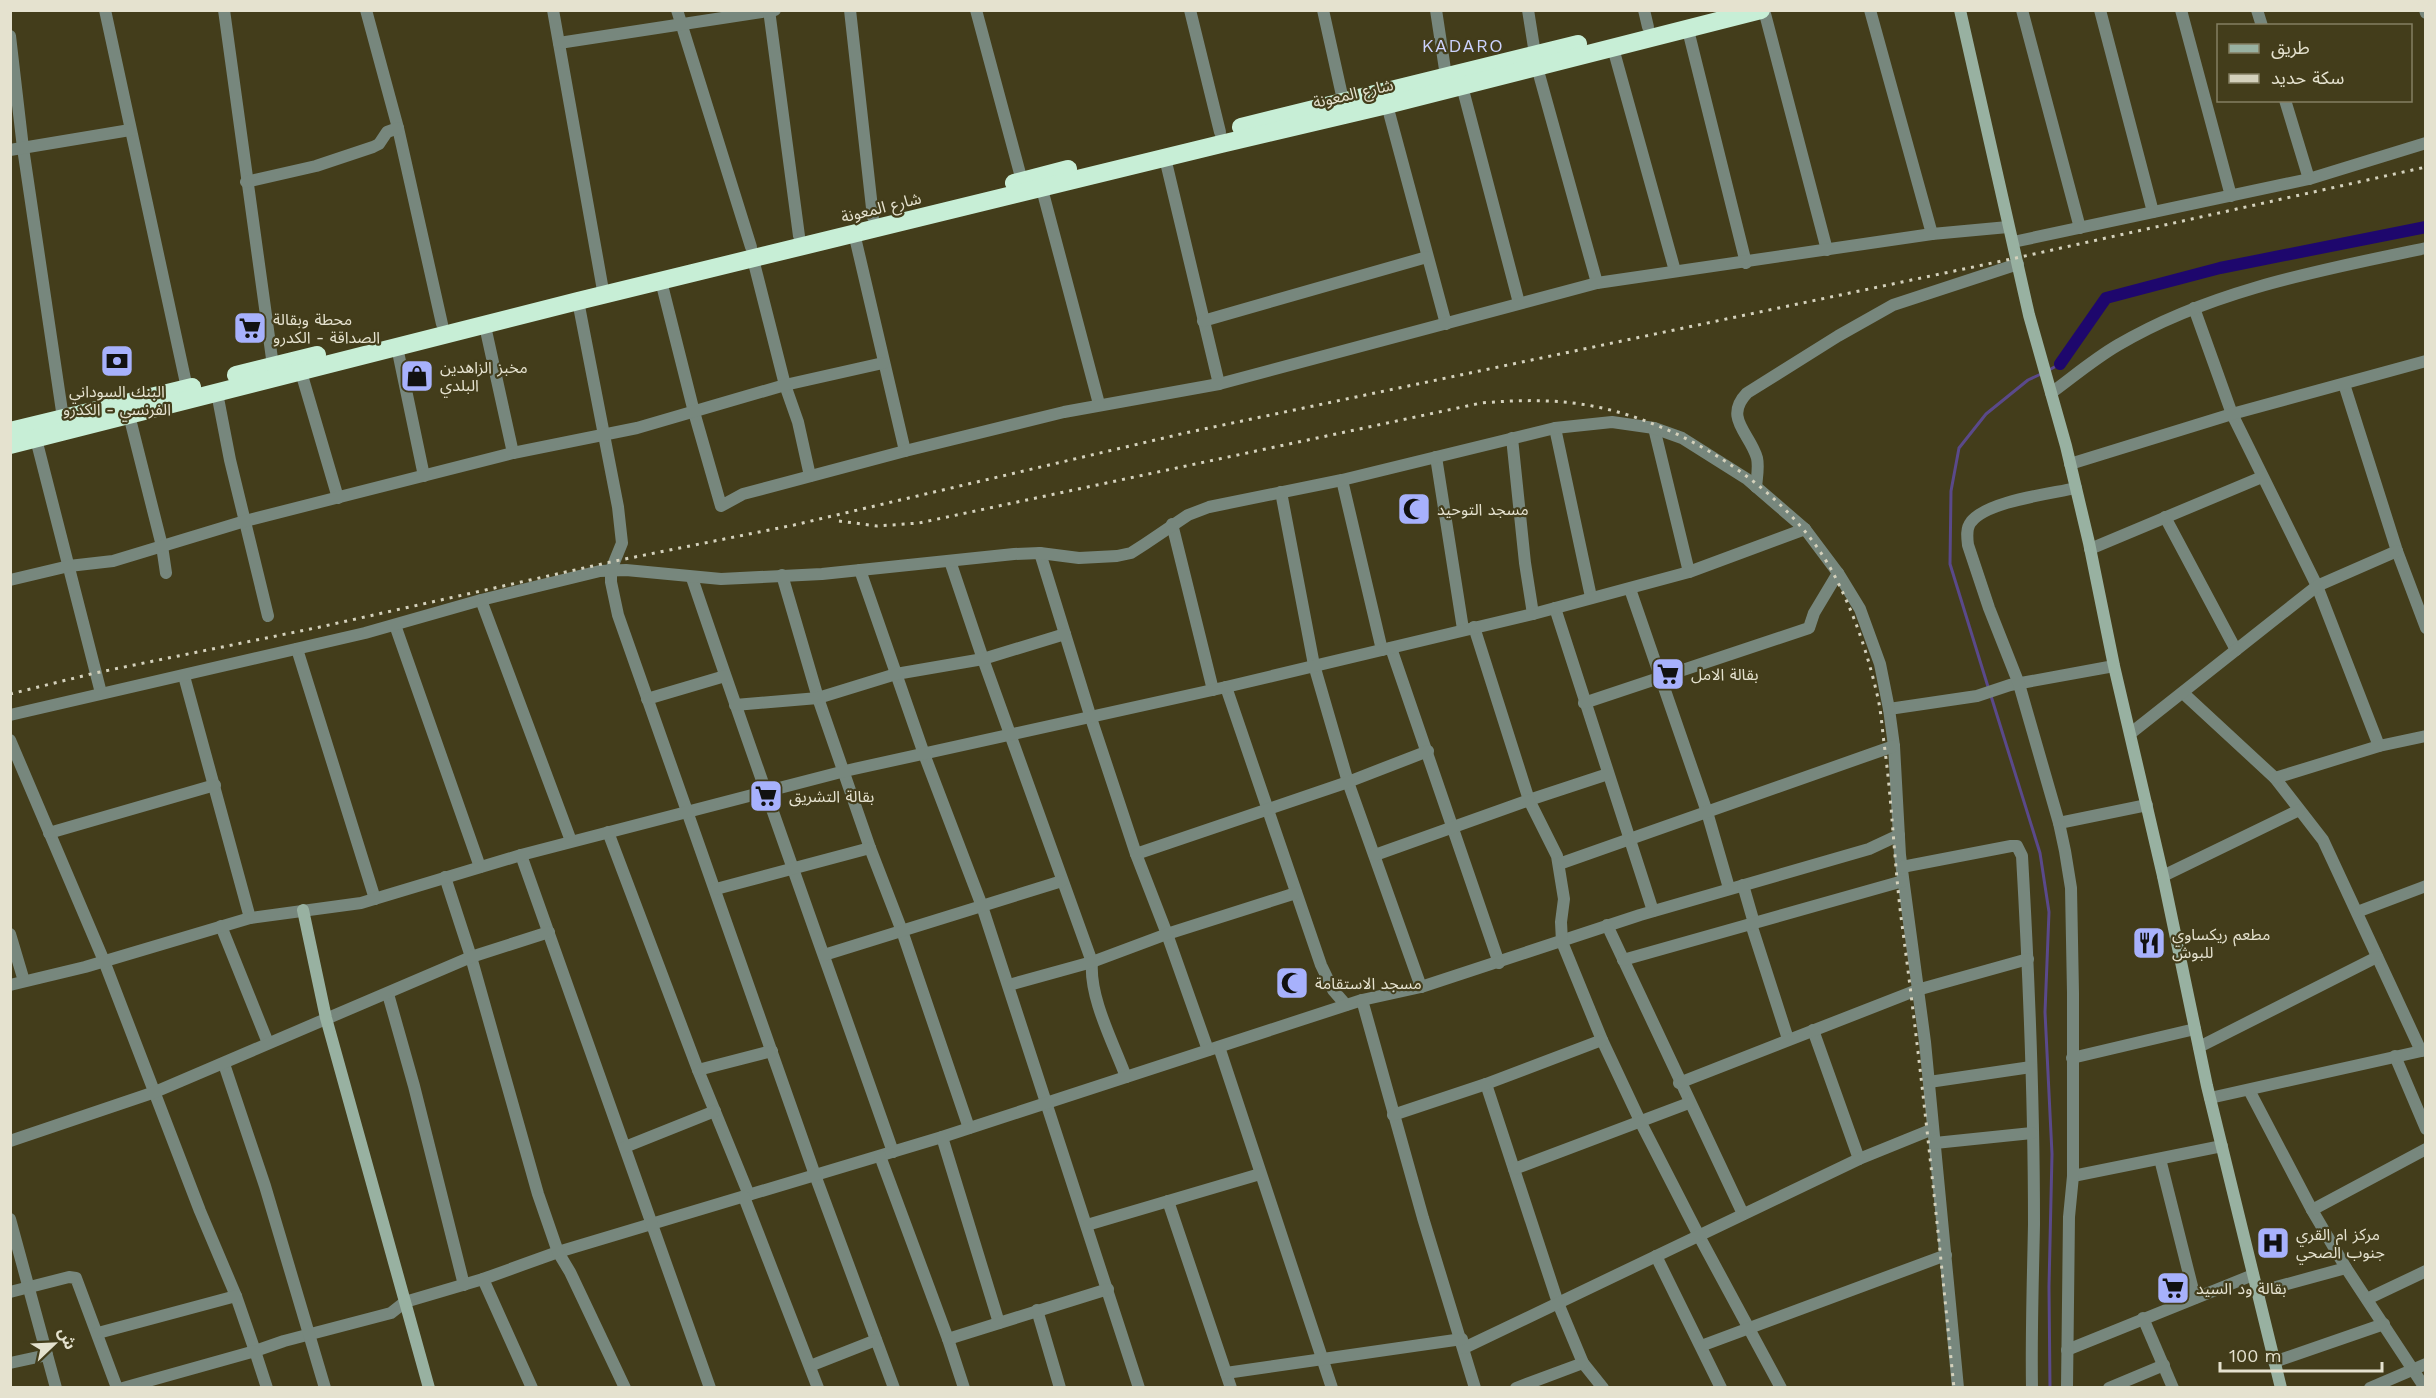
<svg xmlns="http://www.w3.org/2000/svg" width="2436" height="1398" font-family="'Work Sans','Noto Sans Arabic',sans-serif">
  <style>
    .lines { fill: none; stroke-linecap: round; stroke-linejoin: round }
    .stream { stroke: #5a498a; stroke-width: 3 }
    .canal { stroke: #1e076d; stroke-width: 12 }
    .street { stroke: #77877d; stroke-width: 12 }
    .secondary { stroke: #98b1a1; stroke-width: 12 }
    .highway { stroke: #c7eed6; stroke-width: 18 }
    .rail { stroke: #d4d1bc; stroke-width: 3; stroke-dasharray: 3 6; stroke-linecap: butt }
    .labels { text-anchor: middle; stroke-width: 4.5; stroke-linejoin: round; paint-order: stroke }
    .street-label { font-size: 16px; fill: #e5e2cf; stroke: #433d1b }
    .poi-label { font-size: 16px; fill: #e5e2cf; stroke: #433d1b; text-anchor: start }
    .neighbourhood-label { font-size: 18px; letter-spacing: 1.5px; fill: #ccd2fd; stroke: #433d1b }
  </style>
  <rect width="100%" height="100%" fill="#433d1b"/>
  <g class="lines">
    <g class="stream">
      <polyline points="2049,370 2060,364"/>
      <polyline points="1989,690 1950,564 1951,491 1959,448 1986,414 2028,380 2041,374"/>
      <polyline points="1991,696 2040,853 2049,912 2045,1012 2052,1154 2049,1287 2050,1388"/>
    </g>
    <polyline class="canal" points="2060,364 2106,298 2220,268 2426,227"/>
    <g class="street">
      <polyline points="105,10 187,388"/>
      <polyline points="224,10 273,366"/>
      <polyline points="366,10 398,128 442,324"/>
      <polyline points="553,10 604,296"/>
      <polyline points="677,10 751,247"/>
      <polyline points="769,10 799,236"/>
      <polyline points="850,10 873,217"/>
      <polyline points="976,10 1022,181"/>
      <polyline points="1190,10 1220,132"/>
      <polyline points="1323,10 1345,109"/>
      <polyline points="1436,10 1446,76"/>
      <polyline points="1528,10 1535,54"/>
      <polyline points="1644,10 1648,27"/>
      <polyline points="1764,10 1827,250"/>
      <polyline points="1870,10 1932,234"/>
      <polyline points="2022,10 2080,228"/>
      <polyline points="2100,10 2153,212"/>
      <polyline points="2181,10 2231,196"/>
      <polyline points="2257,10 2262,26"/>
      <polyline points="2425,10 2426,13"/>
      <polyline points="1688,30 1746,263"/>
      <polyline points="10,36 23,148 63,418"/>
      <polyline points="559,43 775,10"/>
      <polyline points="1613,48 1675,271"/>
      <polyline points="1537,67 1597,283"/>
      <polyline points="1462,86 1519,303"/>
      <polyline points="2285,100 2309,179"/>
      <polyline points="1387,105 1446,324"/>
      <polyline points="10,150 130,130"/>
      <polyline points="1165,158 1219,384"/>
      <polyline points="246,182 316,166 373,147 379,144 387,132 398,128"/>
      <polyline points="1042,189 1099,404"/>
      <polyline points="854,233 905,451"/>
      <polyline points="2013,242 2309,179 2426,143"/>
      <polyline points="753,259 785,385 798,422 810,476"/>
      <polyline points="661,281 694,412 721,506 743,494 905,451 1064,412 1219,384 1597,283 1932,234 2008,227"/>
      <polyline points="578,301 618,507 622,543 611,570 611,582 618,615 815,1175 894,1388"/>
      <polyline points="2194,308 2232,414 2317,586 2379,746"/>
      <polyline points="1203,321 1427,257"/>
      <polyline points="485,326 513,453"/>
      <polyline points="397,347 424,476"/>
      <polyline points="301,372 338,498"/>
      <polyline points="2344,384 2397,551 2426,628"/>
      <polyline points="217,393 230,460 268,616"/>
      <path d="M2051 393C2073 377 2094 359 2118 345 2211 290 2321 270 2426 248"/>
      <polyline points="129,415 162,546 166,573"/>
      <polyline points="1555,428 1591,597"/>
      <polyline points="1654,428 1689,572"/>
      <polyline points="1512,438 1525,563 1533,614"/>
      <polyline points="36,439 101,693"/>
      <polyline points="1436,457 1463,629"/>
      <polyline points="2070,464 2232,414 2426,361"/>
      <polyline points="1342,480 1382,650"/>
      <path d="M1756 487C1757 477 1759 467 1757 458 1750 433 1723 418 1747 393L1838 336 1893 305 2018 264"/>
      <polyline points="1281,492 1314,665 1348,782 1421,987"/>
      <polyline points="2165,517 2236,650"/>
      <polyline points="1172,524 1213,690"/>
      <polyline points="2090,549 2262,477"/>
      <polyline points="1040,553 1090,715 1136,854 1167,934 1208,1050"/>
      <path d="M950 561 983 659 1092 962C1089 998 1114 1044 1126 1077"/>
      <polyline points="860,570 924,754 982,906 1139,1388"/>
      <polyline points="782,575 818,698 870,848 902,931 969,1128"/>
      <path d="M692 578C757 770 826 961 893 1152"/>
      <polyline points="10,580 69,566 113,561 245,521 513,453 637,428 785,385 883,363"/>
      <polyline points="1630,589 1707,812 1729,888"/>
      <polyline points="481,600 571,841"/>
      <polyline points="1555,608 1653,911"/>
      <polyline points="395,625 480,867"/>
      <polyline points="1474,627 1529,800 1608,774"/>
      <polyline points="1391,648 1499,963"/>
      <polyline points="297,649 375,899"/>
      <polyline points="184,676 250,918"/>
      <polyline points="1226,687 1321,965 1333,990 1346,1005"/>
      <polyline points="2183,693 2275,778 2323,840 2421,1051"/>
      <polyline points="647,699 725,676"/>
      <polyline points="1584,703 1809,628 1814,613 1838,573"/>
      <polyline points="735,705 818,698 896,674 983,659 1065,634"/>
      <polyline points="1889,709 1977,696 2010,685 2114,666"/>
      <polyline points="10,715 365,633 481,600 600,571 626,570 721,579 822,574 1014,554 1040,553 1079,558 1117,556 1131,553 1145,544 1188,515 1209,507 1342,480 1555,428 1612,422 1654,428 1682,438 1747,479 1805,529 1838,573 1860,609 1880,664 1889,709 1894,746 1900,855 1925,1042 1958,1388"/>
      <polyline points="2131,733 2317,586 2397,551"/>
      <polyline points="10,740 104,961 200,1211 236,1296 255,1351 284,1341 391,1313 405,1302 483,1279 558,1252 942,1137 1362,1000 1421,987 1640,915 1869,849 1899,835"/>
      <polyline points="2275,778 2379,746 2426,736"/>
      <polyline points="2059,823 2147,805"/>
      <polyline points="608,832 698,1070 749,1195"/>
      <polyline points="49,833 215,785"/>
      <polyline points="1136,854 1348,782 1428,751"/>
      <polyline points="521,855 710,1388"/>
      <polyline points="1375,855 1529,800 1557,856 1564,899 1561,922 1562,942 1602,1040 1641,1123 1699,1236 1781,1388"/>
      <polyline points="1559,864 1894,746"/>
      <path d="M1902 867 2011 846H2017L2022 856C2029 978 2034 1101 2034 1224 2033 1278 2031 1333 2032 1388"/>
      <polyline points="2163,876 2299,810"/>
      <polyline points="445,877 471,957 538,1194 558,1252 570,1272 625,1388"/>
      <polyline points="1743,885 1754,923"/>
      <polyline points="716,889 870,848"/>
      <polyline points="2357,912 2426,886"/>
      <polyline points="1751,924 1788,1039"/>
      <polyline points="1607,925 1743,1214"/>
      <polyline points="221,926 268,1043"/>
      <polyline points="10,934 24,981"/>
      <polyline points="824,955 1062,881"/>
      <polyline points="1623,960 1903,881"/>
      <polyline points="10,985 85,967 250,918 361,903 521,855 845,771 1226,687 1533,614 1689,572 1805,529"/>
      <polyline points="1009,985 1092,962 1167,934 1296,893"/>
      <polyline points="388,994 414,1086 464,1285"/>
      <polyline points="1362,1000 1423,1218 1475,1388"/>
      <polyline points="1813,1030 1859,1159"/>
      <polyline points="1219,1047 1332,1388"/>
      <polyline points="2199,1047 2377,957"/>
      <polyline points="2395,1056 2426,1129"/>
      <polyline points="2072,1058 2195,1029"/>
      <polyline points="224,1064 265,1186 325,1388"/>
      <polyline points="698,1070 772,1051"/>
      <polyline points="1929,1082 2031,1067"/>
      <polyline points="1679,1083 1917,990 2028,959"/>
      <polyline points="1486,1084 1558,1303 1583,1363 1603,1388"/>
      <polyline points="2249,1090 2312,1210 2346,1268 2425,1388"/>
      <polyline points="2210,1098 2426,1050"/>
      <polyline points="1393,1115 1486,1084 1602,1040"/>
      <polyline points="942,1137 999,1323"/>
      <polyline points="10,1141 155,1092 471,957 549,932"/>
      <polyline points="1935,1143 2032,1133"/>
      <polyline points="625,1147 715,1111"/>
      <polyline points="880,1156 948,1339 964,1388"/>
      <polyline points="2160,1159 2195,1298"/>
      <polyline points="1514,1169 1689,1103"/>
      <polyline points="2073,1176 2222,1146"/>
      <polyline points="744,1197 818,1388"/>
      <polyline points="1168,1201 1231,1388"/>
      <polyline points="2312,1210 2426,1149"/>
      <polyline points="10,1219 56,1388"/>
      <polyline points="1087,1225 1260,1174"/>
      <polyline points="1656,1256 1721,1388"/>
      <polyline points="483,1279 532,1388"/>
      <polyline points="10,1292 69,1277 76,1278 117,1388"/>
      <polyline points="2258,1292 2346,1268"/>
      <polyline points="2367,1299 2426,1271"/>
      <polyline points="1037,1310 1060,1388"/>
      <polyline points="2143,1318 2173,1388"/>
      <polyline points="98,1333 236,1296"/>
      <polyline points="948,1339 1108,1289"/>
      <polyline points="1701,1346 1946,1255"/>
      <polyline points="1464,1348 1859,1159 1933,1129"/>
      <polyline points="2067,1350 2253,1275"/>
      <polyline points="2274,1362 2384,1324"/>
      <polyline points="10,1363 47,1355"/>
      <polyline points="810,1366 876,1340"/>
      <polyline points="1226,1373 1462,1339"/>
      <polyline points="123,1388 255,1351 267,1388"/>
      <polyline points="1516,1388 1583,1363"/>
      <path d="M2067 1388 2069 1217 2073 1176V993L2071 888 2065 851 2059 823 2019 684 1989 608 1968 545C1967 537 1966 528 1971 522 1987 501 2050 494 2076 488"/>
      <polyline points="2109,1388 2164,1365"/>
      <polyline points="2370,1388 2426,1364"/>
    </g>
    <g class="secondary">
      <polyline points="1960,10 2029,315 2066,446 2089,543 2114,666 2163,876 2207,1086 2281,1388"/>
      <polyline points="303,910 326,1018 429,1388"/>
    </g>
    <g class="highway">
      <polyline points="1241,127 1578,44"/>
      <polyline points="1014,183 1068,169"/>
      <polyline points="236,375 317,355"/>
      <polyline points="10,431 192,387"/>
      <polyline points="10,445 578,301 1221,144 1387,105 1761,10"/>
    </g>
    <g class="rail">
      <path d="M839 521 877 526 919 523 1481 403C1517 400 1551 399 1587 405 1680 421 1786 487 1832 571 1853 610 1867 651 1877 694 1881 710 1882 727 1884 743 1892 801 1894 859 1901 917 1922 1073 1938 1230 1954 1388"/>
      <polyline points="10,694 95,673 320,627 615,561 794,525 1185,433 2016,258 2426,167"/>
    </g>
  </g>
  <defs>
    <symbol id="supermarket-square" viewBox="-11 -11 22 22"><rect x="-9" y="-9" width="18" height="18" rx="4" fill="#a7b1fc" stroke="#433d1b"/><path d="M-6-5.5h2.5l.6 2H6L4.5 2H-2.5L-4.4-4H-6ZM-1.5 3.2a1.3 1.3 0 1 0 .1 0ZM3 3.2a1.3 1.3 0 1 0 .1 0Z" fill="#111"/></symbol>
    <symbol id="bank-square" viewBox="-11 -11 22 22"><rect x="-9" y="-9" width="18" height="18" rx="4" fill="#a7b1fc" stroke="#433d1b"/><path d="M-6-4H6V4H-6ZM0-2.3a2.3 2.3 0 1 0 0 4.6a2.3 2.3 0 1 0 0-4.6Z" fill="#111"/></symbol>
    <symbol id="shop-square" viewBox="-11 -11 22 22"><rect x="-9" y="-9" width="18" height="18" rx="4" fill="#a7b1fc" stroke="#433d1b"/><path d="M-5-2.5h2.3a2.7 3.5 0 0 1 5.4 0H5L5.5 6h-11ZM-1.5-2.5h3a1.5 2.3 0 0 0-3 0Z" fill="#111"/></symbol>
    <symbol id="mosque-square" viewBox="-11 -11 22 22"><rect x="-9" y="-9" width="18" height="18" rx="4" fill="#a7b1fc" stroke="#433d1b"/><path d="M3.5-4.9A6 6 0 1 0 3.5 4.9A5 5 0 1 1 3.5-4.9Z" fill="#111"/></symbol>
    <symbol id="restaurant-square" viewBox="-11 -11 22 22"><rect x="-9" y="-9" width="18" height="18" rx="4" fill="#a7b1fc" stroke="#433d1b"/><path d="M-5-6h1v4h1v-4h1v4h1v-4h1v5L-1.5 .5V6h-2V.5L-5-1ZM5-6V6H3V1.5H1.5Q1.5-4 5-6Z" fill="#111"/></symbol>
    <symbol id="hospital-square" viewBox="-11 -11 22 22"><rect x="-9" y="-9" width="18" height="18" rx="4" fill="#a7b1fc" stroke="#433d1b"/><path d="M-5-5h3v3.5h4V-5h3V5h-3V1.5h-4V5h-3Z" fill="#111"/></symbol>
  </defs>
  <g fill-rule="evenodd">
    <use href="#supermarket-square" x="231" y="309" width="38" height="38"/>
    <use href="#bank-square" x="98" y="342" width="38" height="38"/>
    <use href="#shop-square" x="398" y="357" width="38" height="38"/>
    <use href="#mosque-square" x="1395" y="490" width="38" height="38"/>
    <use href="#supermarket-square" x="1649" y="655" width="38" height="38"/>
    <use href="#supermarket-square" x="747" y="777" width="38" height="38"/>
    <use href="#restaurant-square" x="2130" y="924" width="38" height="38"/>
    <use href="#mosque-square" x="1273" y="964" width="38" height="38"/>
    <use href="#hospital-square" x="2254" y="1224" width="38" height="38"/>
    <use href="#supermarket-square" x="2154" y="1269" width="38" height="38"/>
  </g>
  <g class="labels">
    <g class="street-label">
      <text transform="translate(1353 93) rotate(-13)" y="6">شارع المعونة</text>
      <text transform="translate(881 207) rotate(-14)" y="6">شارع المعونة</text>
    </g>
    <g class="poi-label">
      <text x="273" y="325">محطة وبقالة<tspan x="273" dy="18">الصداقة - الكدرو</tspan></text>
      <text x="440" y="373">مخبز الزاهدين<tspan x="440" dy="18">البلدي</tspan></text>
      <text x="117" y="397" text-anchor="middle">البنك السوداني<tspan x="117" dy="18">الفرنسي - الكدرو</tspan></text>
      <text x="1437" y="515">مسجد التوحيد</text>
      <text x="1691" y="680">بقالة الامل</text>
      <text x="789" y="802">بقالة التشريق</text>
      <text x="2172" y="940">مطعم ريكساوي<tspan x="2172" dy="18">للبوش</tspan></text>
      <text x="1315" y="989">مسجد الاستقامة</text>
      <text x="2296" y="1240">مركز ام القري<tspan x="2296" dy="18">جنوب الصحي</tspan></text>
      <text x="2196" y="1294">بقالة ود السيد</text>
    </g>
    <g class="neighbourhood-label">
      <text x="1463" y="52">KADARO</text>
    </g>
  </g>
  <rect width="2436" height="1398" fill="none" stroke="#e5e2cf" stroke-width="24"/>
  <rect x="2217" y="24" width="195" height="78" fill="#433d1b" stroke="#847f63" stroke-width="1.5"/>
  <rect x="2229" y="44" width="30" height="9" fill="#98b1a1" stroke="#847f63" stroke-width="1.5"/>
  <text x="2271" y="54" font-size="18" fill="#e5e2cf">طريق</text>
  <rect x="2229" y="74" width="30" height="9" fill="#d4d1bc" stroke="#847f63" stroke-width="1.5"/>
  <text x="2271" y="84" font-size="18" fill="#e5e2cf">سكة حديد</text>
  <g transform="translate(54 1344) rotate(67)" stroke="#433d1b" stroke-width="4.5" paint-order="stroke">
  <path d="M0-4.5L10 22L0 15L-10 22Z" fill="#e5e2cf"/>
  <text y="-9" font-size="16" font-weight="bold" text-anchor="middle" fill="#e5e2cf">ش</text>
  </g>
  <path d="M2220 1362v9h162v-9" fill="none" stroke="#e5e2cf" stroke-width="3"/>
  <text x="2229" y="1362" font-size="18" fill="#e5e2cf" stroke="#433d1b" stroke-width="4.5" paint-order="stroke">100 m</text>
</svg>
